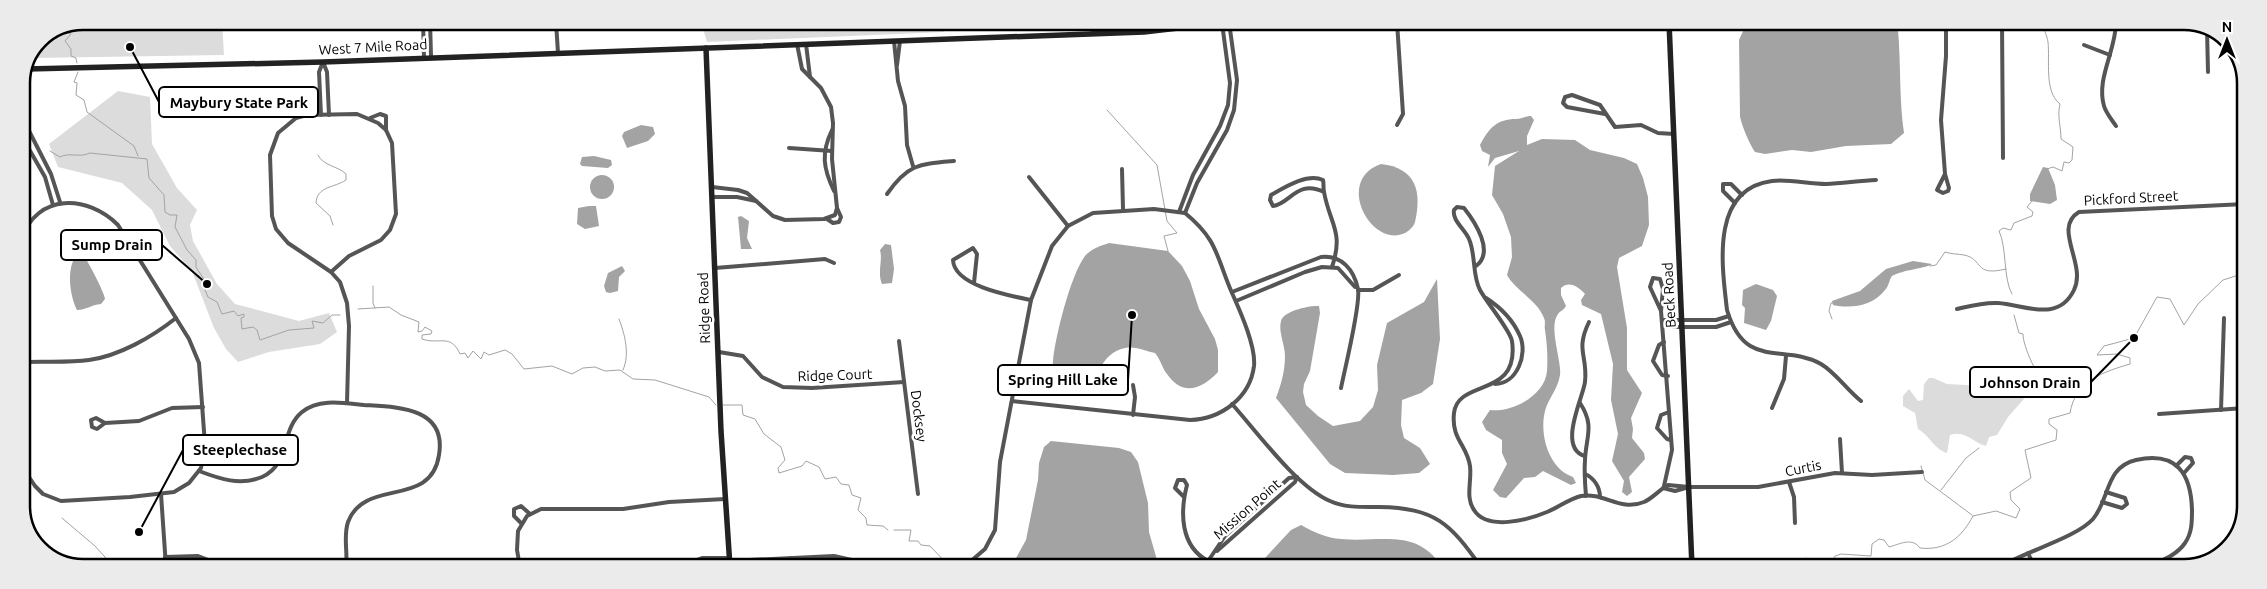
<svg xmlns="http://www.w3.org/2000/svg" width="2267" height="589" font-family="Ubuntu,sans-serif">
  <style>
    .green { fill: #dcdcdc }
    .water { fill: #a3a3a3 }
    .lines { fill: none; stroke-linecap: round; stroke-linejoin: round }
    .stream { stroke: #a3a3a3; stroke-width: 1 }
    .street { stroke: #555; stroke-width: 4 }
    .secondary { stroke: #222; stroke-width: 5.5 }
    .labels { text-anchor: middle; stroke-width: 5; stroke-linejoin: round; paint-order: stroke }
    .street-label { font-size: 14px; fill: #000; stroke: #fff }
    .rim { fill: none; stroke: #000; stroke-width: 2.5 }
    .leader { fill: none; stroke: #000; stroke-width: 2 }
    .callout-dot { fill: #000; stroke: #fff; stroke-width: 2 }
    .callout { fill: #fff; stroke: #000; stroke-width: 2 }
    .callout-label { font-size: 15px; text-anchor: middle; font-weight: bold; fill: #000 }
  </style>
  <rect width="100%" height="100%" fill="#fff"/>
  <g class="green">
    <polygon points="83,21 222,21 224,55 32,58 40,39"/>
    <polygon points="701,22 945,22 944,32 707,42"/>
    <polygon points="118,91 150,97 152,144 177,188 197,210 190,225 193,241 217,284 235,304 299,321 329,313 337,332 320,344 269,352 238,362 226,349 214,328 192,271 170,246 152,210 122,183 58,167 49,144"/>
    <path d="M1929 378H1933L1947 384 1984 386 1990 387V392L1995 394 2026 390 2030 392 2008 417 1997 435 1989 437 1986 446C1973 443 1966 430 1950 435L1947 453C1935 450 1929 435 1918 429L1915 413 1903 406V396L1909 389 1918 401 1923 400 1924 384Z"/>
  </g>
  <g class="water">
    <path d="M1891 24 1898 30C1901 64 1899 99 1904 133L1891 144 1846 146 1811 152 1792 150 1765 154 1755 152C1750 145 1741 124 1740 116L1739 40 1744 29 1776 26 1852 28Z"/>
    <path d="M1531 116 1534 120 1527 136V145L1542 139 1575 140 1590 150 1624 158 1637 164 1643 178 1648 197 1649 225 1642 246 1619 258 1617 267 1627 328V370L1642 393 1631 418 1633 429 1632 438 1644 453 1645 459 1629 477 1632 492 1627 496 1622 492 1624 481 1612 461 1618 434 1611 400 1613 364 1601 314 1582 305 1581 300 1585 294C1579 287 1569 280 1561 288V295L1566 306C1564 310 1560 311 1558 314 1548 327 1562 361 1560 375 1558 389 1548 399 1545 411 1539 435 1549 469 1573 477L1576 483 1571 485 1543 471 1535 477 1524 478 1506 498 1500 497 1493 490 1507 464 1502 453V440L1486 430 1482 422 1490 410C1511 413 1545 396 1547 371 1548 357 1547 344 1545 330 1544 326 1546 322 1544 318 1537 300 1516 291 1507 275L1512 257 1511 237 1503 214 1492 195 1495 166 1519 151 1495 158 1488 167 1490 155 1482 151 1480 145C1489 128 1497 119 1516 119 1521 119 1526 116 1531 116Z"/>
    <polygon points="641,125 653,127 655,134 648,141 627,148 622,136 624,132"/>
    <polygon points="594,156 611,160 612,165 608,168 582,166 580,164 582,157"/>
    <path d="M1381 164C1416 168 1422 191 1415 222 1414 226 1409 231 1405 233 1371 249 1334 180 1381 164Z"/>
    <polygon points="2043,167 2048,168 2055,185 2057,200 2050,204 2030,201 2030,194"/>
    <circle cx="602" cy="187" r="12"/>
    <polygon points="589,206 596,206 599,226 585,229 577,224 578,208"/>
    <polygon points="741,216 749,221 747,238 752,249 741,249 738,217"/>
    <path d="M1109 243 1168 251 1182 266 1190 281 1199 309 1215 339 1218 350V372C1202 389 1183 397 1167 374 1162 368 1161 360 1155 353 1145 351 1135 346 1125 348 1093 355 1109 388 1058 375 1055 371 1052 367 1053 361 1055 337 1071 274 1085 256 1091 249 1100 246 1109 243Z"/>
    <path d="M885 244 891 245 894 269 892 283 882 284C877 273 883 260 880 250Z"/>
    <path d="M76 256H84C88 261 105 294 105 299L101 304C91 305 86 310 77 310 70 296 66 269 76 256Z"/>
    <path d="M1913 261 1932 264C1928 268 1902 270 1892 276 1889 280 1889 286 1885 290 1873 306 1851 309 1833 305L1832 301 1860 291 1886 269Z"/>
    <polygon points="622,266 625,271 619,277 618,291 610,293 606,292 604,286 608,273"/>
    <path d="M1437 279 1440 339 1433 384 1421 393 1402 400 1401 425 1404 438 1420 448 1430 464 1419 473 1393 475 1345 473 1330 464 1276 398C1281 385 1285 371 1285 356 1285 345 1278 331 1281 321 1283 311 1310 305 1319 306L1320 313 1310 371 1304 384 1303 392 1306 405 1318 416 1333 426 1360 421 1373 407 1378 390 1377 365 1387 323 1424 302Z"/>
    <polygon points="1756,284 1773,290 1777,296 1771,321 1766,330 1744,323 1745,308 1742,305 1743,290"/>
    <polygon points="1051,441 1119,448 1131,452 1138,462 1148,503 1149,532 1159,567 1011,567 1026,540 1038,480 1039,463 1044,447"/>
    <path d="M1301 525C1313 532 1327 538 1341 539 1381 543 1416 527 1442 567H1248L1265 558 1291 530Z"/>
  </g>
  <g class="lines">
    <g class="stream">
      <polyline points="1016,22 1020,26 1089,22"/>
      <path d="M2044 22C2043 30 2047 35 2048 42 2050 60 2044 92 2060 104 2057 116 2061 127 2061 139L2073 147 2072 160 2069 163 2064 162 2062 171 2053 167 2047 169"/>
      <polyline points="1095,26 1098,30"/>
      <polyline points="62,30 71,34 65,41 71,49 71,56 76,58 77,63"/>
      <polyline points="78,72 74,82 77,83 76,95 84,100 87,112 134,146 138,156"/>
      <polyline points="1107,110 1157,165 1167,221 1177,233 1164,236 1168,251"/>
      <path d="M50 151 60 157C69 152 80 158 90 153L147 159 149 178 164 195 165 212 170 215H177L175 227 187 250 196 260V267L207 284 205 290 208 297 217 302 222 314 234 311 238 316 244 314V317L241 318 242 329 253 327 257 330 260 340 289 330 314 328 312 321 323 323 332 315H340"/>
      <path d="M318 155C323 166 338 166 346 174V180C334 188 317 186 316 203L330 216 333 225"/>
      <polyline points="21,162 23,161"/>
      <path d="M1930 266 1936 265 1945 252C1951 254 1958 254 1964 255 1984 259 1973 277 2006 269"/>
      <polyline points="373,286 373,303 375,308"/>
      <path d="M2012 294C2003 279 2007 247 1999 231L2003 228 2011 230 2014 223 2032 216 2033 212 2027 207 2033 200"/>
      <path d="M358 309 389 307 401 315 419 322 418 332 422 331 425 327 432 331 431 334 422 335V339C439 345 451 333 460 354L465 353 468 358 473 351 481 359 484 352 489 355 505 350 512 354 524 369 552 366 572 374 583 368 595 367 605 371 620 370 633 379 655 380 709 397 716 405"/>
      <path d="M2014 315 2019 333 2023 334C2023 347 2038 379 2048 387L2056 385 2074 395"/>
      <path d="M619 319C625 335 630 354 623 370"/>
      <polyline points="1832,319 1829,311 1831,303 1833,303"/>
      <polyline points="723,405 742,405 743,415 755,419 764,434 781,447 785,460 778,468 779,473 802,466 806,461 819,467 825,479 836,477 841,484 849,485 852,495 861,498 858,510 866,518 867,525 883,526 888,530"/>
      <polyline points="1921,466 1925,480 1972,515"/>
      <polyline points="1941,490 1966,458 1979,448"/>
      <path d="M1973 516 1996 511 2016 518 2020 509 2011 500 2010 492 2031 478 2025 450 2056 440 2057 430 2049 424V419L2070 413C2075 381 2103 372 2130 364V358L2117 354 2097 355 2104 346 2134 338 2157 297 2170 299 2184 325 2198 304 2223 280 2245 273"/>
      <polyline points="62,518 95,546 114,567"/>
      <polyline points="894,530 911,530 909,541 918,541 921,545 930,546 950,567"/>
      <polyline points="1796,568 1799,561 1806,558 1820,568"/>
      <path d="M1829 568 1835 556 1841 554 1871 556 1872 544 1879 539 1884 540 1889 547C1900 544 1912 537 1920 548 1946 551 1962 537 1973 516"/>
    </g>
    <g class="street">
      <polyline points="423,21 424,57"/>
      <polyline points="430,21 431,56"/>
      <polyline points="556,22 558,53"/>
      <polyline points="1093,22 1093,34"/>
      <polyline points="2002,22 2003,158"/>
      <polyline points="2207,29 2208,72"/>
      <polyline points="894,41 898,81 905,106 907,145 913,166"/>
      <polyline points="806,44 810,77"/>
      <polyline points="2084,45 2110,55"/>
      <polyline points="323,62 327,72 329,115"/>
      <polyline points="897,65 900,41"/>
      <polyline points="22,80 25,123 51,174 60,202"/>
      <polyline points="1605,114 1567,107 1563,103 1565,97 1572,95 1600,105 1615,127 1641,125 1658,133 1674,134"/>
      <polyline points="321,115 319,72 323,62"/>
      <polyline points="370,118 380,114 386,116 386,130"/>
      <polyline points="1397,125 1403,114 1397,22"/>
      <path d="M2116 126C2112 120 2106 113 2104 106 2096 78 2116 51 2116 22"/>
      <path d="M832 130C821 153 823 168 834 191"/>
      <polyline points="21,135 45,177 53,205"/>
      <polyline points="789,148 832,151"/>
      <polyline points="1122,169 1123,209"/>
      <polyline points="1945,174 1937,190 1943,193 1948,191 1949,188 1945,174 1941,120 1946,56 1946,22"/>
      <polyline points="1029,177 1068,226"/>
      <polyline points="712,187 738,190 747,193 773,216 785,220 824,219 835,215 837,208 832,159 833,123 831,107 821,88 802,69 797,44"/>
      <path d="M1324 192C1297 179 1290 204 1273 206L1270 200 1271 195C1285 187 1307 173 1323 180 1324 184 1323 188 1324 192 1330 225 1344 231 1332 267"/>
      <path d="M887 194C908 164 919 164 954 161"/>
      <polyline points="713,197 737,197 756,201"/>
      <polyline points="1735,203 1723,191 1723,184 1731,184 1742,195"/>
      <polyline points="1179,212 1193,175 1220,126 1228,105 1230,83 1222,23"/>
      <polyline points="1185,213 1197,183 1227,130 1234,110 1237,80 1229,22"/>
      <polyline points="827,219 833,223 839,222 841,217 837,208"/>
      <path d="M21 240C37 192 88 195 118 225L189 339 199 363 205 445 201 468 189 483 174 492 130 497 61 501 43 494 35 486 29 477 25 458 22 316"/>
      <path d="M1476 266C1495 252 1475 222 1464 208L1457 207 1454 210C1452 221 1465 229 1469 239 1476 255 1472 275 1480 290 1487 303 1510 330 1512 341 1520 399 1458 378 1454 413 1451 439 1467 445 1470 466 1472 481 1465 497 1474 510 1487 531 1528 520 1547 512 1559 507 1569 499 1581 496 1604 492 1620 512 1644 502 1653 498 1659 490 1668 485L1689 487"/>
      <polyline points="715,268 825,259 834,263"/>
      <polyline points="331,272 349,256 381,240 390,230 396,214 392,143 386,130 378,123 357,114 307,115 296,118 278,133 270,155 272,216 276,229 288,243 331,272 340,282 347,303 349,326 347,403"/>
      <path d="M974 283 977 254 973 248 953 260C954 286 1011 296 1031 300"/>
      <polyline points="1358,290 1373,290 1399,275"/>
      <path d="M1232 292 1321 257C1342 255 1354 270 1358 289 1361 304 1345 368 1341 388"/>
      <path d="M1486 298C1500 307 1513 320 1520 336 1528 354 1517 384 1495 384"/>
      <polyline points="1236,301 1305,272 1322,267 1338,268 1355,287"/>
      <path d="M1957 309C1970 306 1984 302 1998 303 2025 305 2058 323 2074 290 2087 264 2052 228 2079 212L2245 204"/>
      <polyline points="1661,311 1650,287 1653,278 1660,279 1663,289 1661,311 1672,450 1664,486"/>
      <polyline points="1662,320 1716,320 1729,316"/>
      <polyline points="1663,327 1716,327 1731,322"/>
      <polyline points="899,341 918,494"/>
      <polyline points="1664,342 1659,345 1653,361 1662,375 1668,376"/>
      <polyline points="719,352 743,356 762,377 783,387 812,388 904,382"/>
      <path d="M23 362C45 361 67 363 89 360 119 356 152 337 176 318"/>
      <polyline points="1133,385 1135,397 1133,415"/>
      <path d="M1012 401 1190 420C1221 419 1250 398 1254 366 1256 346 1240 311 1232 293 1216 256 1218 240 1185 213"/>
      <path d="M1861 401C1847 390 1836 373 1821 364 1784 343 1745 371 1727 310 1722 266 1710 189 1772 181 1790 179 1808 184 1826 184 1843 183 1859 181 1876 180"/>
      <path d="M1580 403C1595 426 1586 436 1585 460 1584 472 1585 484 1586 496"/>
      <path d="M1232 404C1258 433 1296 486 1330 501 1345 508 1362 507 1379 507 1435 508 1450 523 1481 567"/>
      <polyline points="1772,408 1784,379 1786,356"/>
      <polyline points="2221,410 2224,318"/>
      <polyline points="1669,412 1661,415 1657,428 1667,439 1671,440"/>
      <polyline points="2159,414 2245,408"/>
      <polyline points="105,423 96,418 91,420 92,427 97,429 105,423 139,421 172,408 203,407"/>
      <polyline points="1840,439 1842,473"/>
      <path d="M1585 456C1557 448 1583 398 1585 382 1588 355 1575 351 1589 322"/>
      <polyline points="2177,465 2185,457 2191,458 2193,463 2184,473"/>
      <path d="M199 471C220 479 240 486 262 477 291 464 280 430 302 412 319 398 344 403 364 405 397 407 447 407 439 455 431 509 365 477 348 522 343 537 348 551 346 567"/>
      <path d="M1585 474C1594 478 1600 487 1600 497"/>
      <polyline points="1789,482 1794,497 1795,523"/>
      <polyline points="1663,488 1675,491 1689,487 1758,487 1835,473 1872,475 1922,472"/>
      <polyline points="161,494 166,567"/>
      <path d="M1183 496 1175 488 1178 480H1184L1187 485C1180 512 1180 546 1208 561"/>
      <polyline points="2102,502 2122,508 2127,504 2125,498 2106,492"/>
      <polyline points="521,523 514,516 514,509 521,506 530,514"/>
      <polyline points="1217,551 1295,482 1297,477"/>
      <polyline points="2028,553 2035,568"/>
      <polyline points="165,557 198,556 227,567"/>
      <polyline points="790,558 791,567"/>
      <polyline points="729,561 834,556 856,561 871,567"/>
      <polyline points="166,564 195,563 209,567"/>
      <polyline points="440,567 442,567"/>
      <polyline points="520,567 517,550 518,531 527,516 541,509 623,509 669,502 725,499"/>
      <polyline points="679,567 702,558 729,558"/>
      <polyline points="698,567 710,564 730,564"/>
      <polyline points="964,567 985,549 995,530 1000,462 1031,300 1052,246 1068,226 1093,213 1154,209 1185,213"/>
      <polyline points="1204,567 1225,536 1289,478 1297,477"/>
      <polyline points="1511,567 1515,565"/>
      <path d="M1998 568C2023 552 2076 538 2093 519 2110 499 2105 467 2136 460 2177 451 2191 474 2192 510 2192 522 2192 533 2185 543 2176 556 2160 561 2147 568"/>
    </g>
    <g class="secondary">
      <polyline points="1669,22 1692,567"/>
      <polyline points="706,48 721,431 730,567"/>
      <polyline points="27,69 323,62 1144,32 1230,22"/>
    </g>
  </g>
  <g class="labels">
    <g class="street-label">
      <text transform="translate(373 47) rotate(-3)" y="5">West 7 Mile Road</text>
      <text transform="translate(2131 198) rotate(-3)" y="5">Pickford Street</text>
      <text transform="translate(1669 295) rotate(-93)" y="5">Beck Road</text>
      <text transform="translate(704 308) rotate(-92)" y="5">Ridge Road</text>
      <text transform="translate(835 375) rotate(-2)" y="5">Ridge Court</text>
      <text transform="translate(919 416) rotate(83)" y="5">Docksey</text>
      <text transform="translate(1803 468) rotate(-11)" y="5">Curtis</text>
      <text transform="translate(1247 509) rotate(-41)" y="5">Mission Point</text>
    </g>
  </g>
  <path d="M0 0H2267V589H0ZM83 30H2184A53 53 0 0 1 2237 83V506A53 53 0 0 1 2184 559H83A53 53 0 0 1 30 506V83A53 53 0 0 1 83 30Z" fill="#ebebeb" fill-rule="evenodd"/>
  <path class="rim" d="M83 30H2184A53 53 0 0 1 2237 83V506A53 53 0 0 1 2184 559H83A53 53 0 0 1 30 506V83A53 53 0 0 1 83 30Z"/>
  <path class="leader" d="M130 47L159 102M207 284L162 245M1132 315L1128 380M2134 338L2091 382M139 532L183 450"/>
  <g class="callout-dot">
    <circle cx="130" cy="47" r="5"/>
    <circle cx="207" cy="284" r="5"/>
    <circle cx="1132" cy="315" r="5"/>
    <circle cx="2134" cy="338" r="5"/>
    <circle cx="139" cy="532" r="5"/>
  </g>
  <g class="callout">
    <rect x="159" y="87" width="159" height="30" rx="5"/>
    <rect x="61" y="230" width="101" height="30" rx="5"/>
    <rect x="998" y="365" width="130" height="30" rx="5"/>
    <rect x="1970" y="367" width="121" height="30" rx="5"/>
    <rect x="183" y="435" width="115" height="30" rx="5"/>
  </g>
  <g class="callout-label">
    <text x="239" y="108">Maybury State Park</text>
    <text x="112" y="250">Sump Drain</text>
    <text x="1063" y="385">Spring Hill Lake</text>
    <text x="2030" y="388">Johnson Drain</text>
    <text x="240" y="455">Steeplechase</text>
  </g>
  <g transform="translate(2227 40)" stroke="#ffffff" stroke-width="4" paint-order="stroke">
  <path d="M0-4L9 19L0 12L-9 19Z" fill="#000000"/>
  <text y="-8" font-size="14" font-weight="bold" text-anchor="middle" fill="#000000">N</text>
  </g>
</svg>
